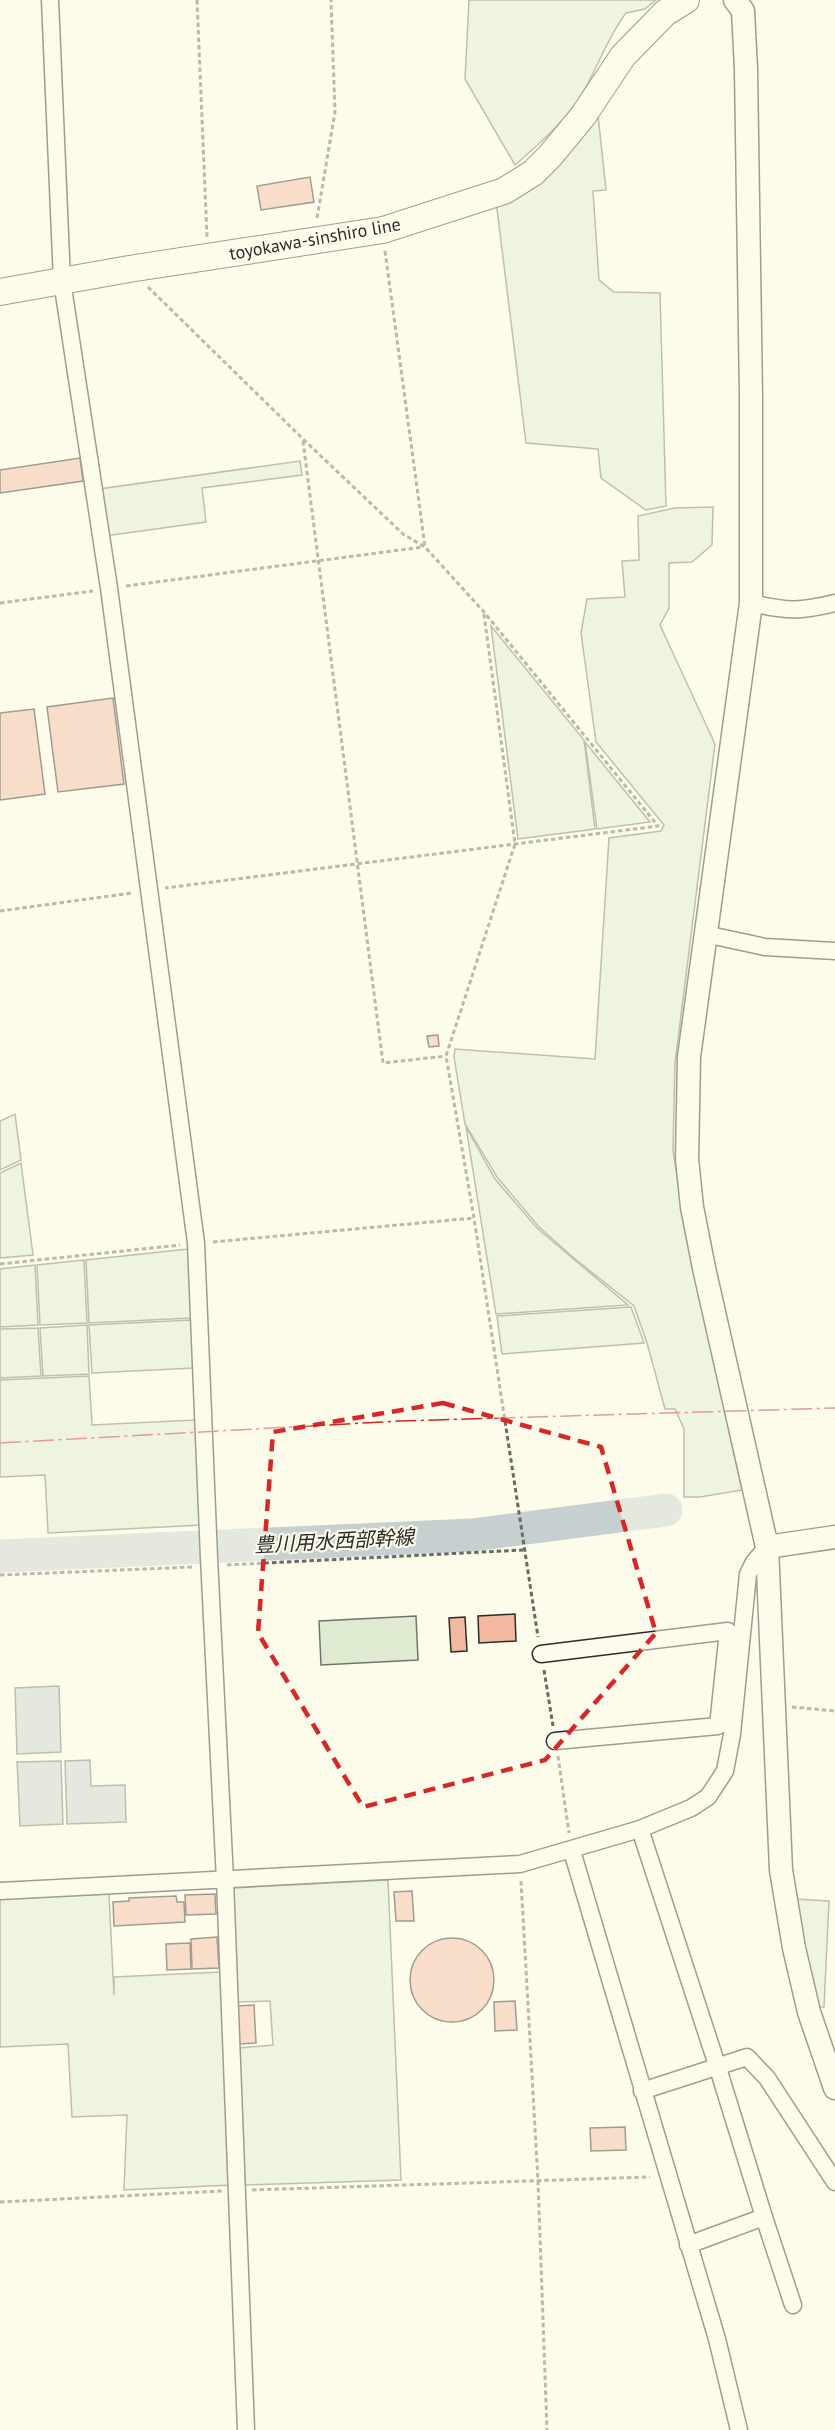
<svg xmlns="http://www.w3.org/2000/svg" width="835" height="2430" font-family="'PT Sans','Noto Sans JP',sans-serif">
  <style>
    .green { fill: #deebd1; stroke: #74746e; stroke-width: 1.5 }
    .water { fill: #c7d0d0; stroke: #74746e; stroke-width: 1.5 }
    .lines { fill: none; stroke-linecap: round; stroke-linejoin: round }
    .river { stroke: #c7d0d0; stroke-width: 33 }
    .building { fill: #f2b8a0; stroke: #2b2b2b; stroke-width: 1.5 }
    .street-casing { stroke: #2b2b2b; stroke-width: 19 }
    .secondary-casing { stroke: #2b2b2b; stroke-width: 25 }
    .primary-casing { stroke: #2b2b2b; stroke-width: 28 }
    .path { stroke: #6a6964; stroke-width: 3; stroke-dasharray: 4.5 3; stroke-linecap: butt }
    .street { stroke: #fdfbea; stroke-width: 16 }
    .secondary { stroke: #fdfbea; stroke-width: 22 }
    .primary { stroke: #fdfbea; stroke-width: 26 }
    .power { stroke: #c62828; stroke-width: 1.5; stroke-dasharray: 21 4.5 3 4.5; stroke-linecap: butt }
    .marked { fill: none; stroke: #d62828; stroke-width: 4.5; stroke-dasharray: 12 8; stroke-linejoin: round }
    .labels { text-anchor: middle; stroke-width: 4.5; stroke-linejoin: round; paint-order: stroke }
    .street-label { font-size: 18px; fill: #2b2b2b; stroke: #fdfbea }
    .water-label { font-size: 20px; font-style: italic; fill: #2b2b2b; stroke: #fdfbea }
  </style>
  <rect width="100%" height="100%" fill="#fdfbea"/>
  <g class="green">
    <path d="M469 0H656L645 9 626 13C607 38 598 67 582 94 565 122 539 144 515 165L465 79Z"/>
    <polygon points="598,115 606,190 593,191 599,280 614,292 660,293 666,506 646,510 601,478 598,449 526,443 496,201"/>
    <polygon points="300,461 302,475 202,488 206,522 105,536 99,489"/>
    <polygon points="713,507 712,545 692,562 669,563 669,608 660,625 715,744 675,1063 673,1150 686,1236 742,1490 700,1497 684,1497 684,1429 675,1409 665,1409 647,1343 634,1306 575,1259 539,1227 497,1177 465,1124 454,1057 455,1049 595,1059 609,838 661,831 664,825 596,742 581,633 587,599 625,597 622,561 639,560 638,516 675,508"/>
    <polygon points="491,626 584,740 595,829 518,839"/>
    <polygon points="585,742 650,822 597,829"/>
    <polygon points="15,1114 21,1160 0,1170 0,1121"/>
    <polygon points="466,1127 495,1179 537,1228 628,1305 496,1314"/>
    <polygon points="21,1163 33,1255 0,1258 0,1173"/>
    <polygon points="188,1249 191,1318 89,1323 86,1260"/>
    <polygon points="84,1260 87,1323 40,1325 37,1265"/>
    <polygon points="35,1265 38,1325 0,1327 0,1269"/>
    <polygon points="631,1307 644,1343 502,1354 497,1316"/>
    <polygon points="191,1320 194,1368 92,1373 89,1325"/>
    <polygon points="87,1325 89,1374 43,1376 40,1328"/>
    <polygon points="38,1328 41,1376 0,1378 0,1329"/>
    <polygon points="89,1376 92,1425 196,1420 201,1525 48,1533 45,1475 0,1477 0,1380"/>
    <polygon points="416,1616 418,1660 321,1665 319,1621"/>
    <polygon points="388,1880 401,2180 244,2185 238,2048 273,2045 270,2001 236,2002 232,1888"/>
    <polygon points="109,1894 114,1995 114,1977 221,1972 231,2185 124,2190 127,2115 72,2117 68,2044 0,2047 0,1899"/>
    <polygon points="794,1899 829,1901 824,2007 819,2007 810,1980"/>
  </g>
  <g class="water">
    <polygon points="59,1686 61,1752 17,1754 15,1688"/>
    <polygon points="90,1760 91,1786 125,1785 126,1822 67,1824 65,1761"/>
    <polygon points="61,1761 63,1824 20,1826 17,1762"/>
  </g>
  <g class="lines">
    <polyline class="river" points="0,1556 472,1535 666,1510"/>
  </g>
  <g class="building">
    <polygon points="310,177 314,202 261,210 257,186"/>
    <polygon points="80,458 83,481 0,493 0,470"/>
    <polygon points="113,698 124,784 58,792 47,707"/>
    <polygon points="34,709 45,794 0,800 0,713"/>
    <polygon points="438,1035 439,1046 429,1047 427,1036"/>
    <polygon points="515,1614 516,1641 479,1643 478,1616"/>
    <polygon points="465,1617 467,1651 451,1652 449,1618"/>
    <polygon points="412,1891 414,1921 396,1921 394,1892"/>
    <polygon points="215,1894 216,1914 186,1915 185,1895"/>
    <polygon points="176,1896 177,1902 184,1902 185,1922 114,1926 113,1902 129,1901 129,1898"/>
    <polygon points="217,1937 219,1968 192,1969 191,1939"/>
    <circle cx="452" cy="1980" r="42"/>
    <polygon points="190,1943 191,1969 167,1970 166,1944"/>
    <polygon points="515,2001 517,2030 495,2031 494,2002"/>
    <polygon points="254,2005 256,2043 239,2044 237,2006"/>
    <polygon points="625,2127 626,2150 591,2151 590,2128"/>
  </g>
  <g class="lines">
    <defs>
      <g id="street">
        <polyline points="50,0 62,281 109,588 196,1243 209,1558 225,1880 246,2430"/>
        <path d="M751 603C787 611 799 612 835 603"/>
        <polyline points="705,934 765,947 835,951"/>
        <polyline points="541,1654 728,1631 718,1726 555,1741"/>
        <polyline points="640,1829 717,2065 764,2217 688,2245"/>
        <polyline points="572,1851 717,2339 739,2430"/>
        <polyline points="0,1891 520,1864 640,1829 691,1808 708,1797 725,1771 732,1734 748,1574 754,1562 767,1547"/>
        <polyline points="642,2091 747,2057 767,2078 835,2182"/>
        <polyline points="764,2217 793,2305"/>
      </g>
      <g id="secondary">
        <polyline points="735,0 743,11 746,69 751,397 751,603 689,1057 687,1159 692,1207 704,1268 767,1547 781,1870 794,1948 809,2012 835,2088"/>
        <polyline points="767,1547 835,1537"/>
      </g>
      <polyline id="primary" points="0,292 129,269 383,230 504,191 533,173 550,156 583,116 623,56 665,13 686,0"/>
    </defs>
    <use href="#street" class="street-casing"/>
    <use href="#secondary" class="secondary-casing"/>
    <use href="#primary" class="primary-casing"/>
    <g class="path">
      <polyline points="197,0 207,237"/>
      <polyline points="317,218 335,112 331,0"/>
      <polyline points="385,251 425,547"/>
      <polyline points="148,287 303,439 403,534 425,547 484,612 658,826 165,888"/>
      <polyline points="303,441 383,1063 446,1056"/>
      <polyline points="126,586 423,547"/>
      <polyline points="0,603 93,591"/>
      <polyline points="484,614 515,844 446,1056 474,1218 538,1637"/>
      <polyline points="0,911 132,893"/>
      <polyline points="213,1242 474,1218"/>
      <polyline points="0,1264 180,1245"/>
      <polyline points="227,1565 523,1550"/>
      <polyline points="0,1575 193,1567"/>
      <polyline points="544,1670 553,1726"/>
      <polyline points="792,1707 835,1711"/>
      <polyline points="558,1756 569,1833"/>
      <polyline points="521,1881 538,2181 547,2430"/>
      <polyline points="252,2190 650,2177"/>
      <polyline points="0,2202 222,2191"/>
    </g>
    <use href="#street" class="street"/>
    <use href="#secondary" class="secondary"/>
    <use href="#primary" class="primary"/>
    <polyline class="power" points="0,1443 400,1421 835,1408"/>
  </g>
  <path d="M0 0H835V2430H0ZM443 1403 601 1447 656 1633 545 1760 363 1807 258 1633 273 1432Z" fill="#fdfbea" fill-opacity=".55" fill-rule="evenodd"/>
  <path class="marked" d="M443 1403 601 1447 656 1633 545 1760 363 1807 258 1633 273 1432Z"/>
  <g class="labels">
    <g class="street-label">
      <text transform="translate(315 239) rotate(-10)" y="6">toyokawa-sinshiro line</text>
    </g>
    <g class="water-label">
      <text transform="translate(334 1541) rotate(-3)" y="7">豊川用水西部幹線</text>
    </g>
  </g>
</svg>
